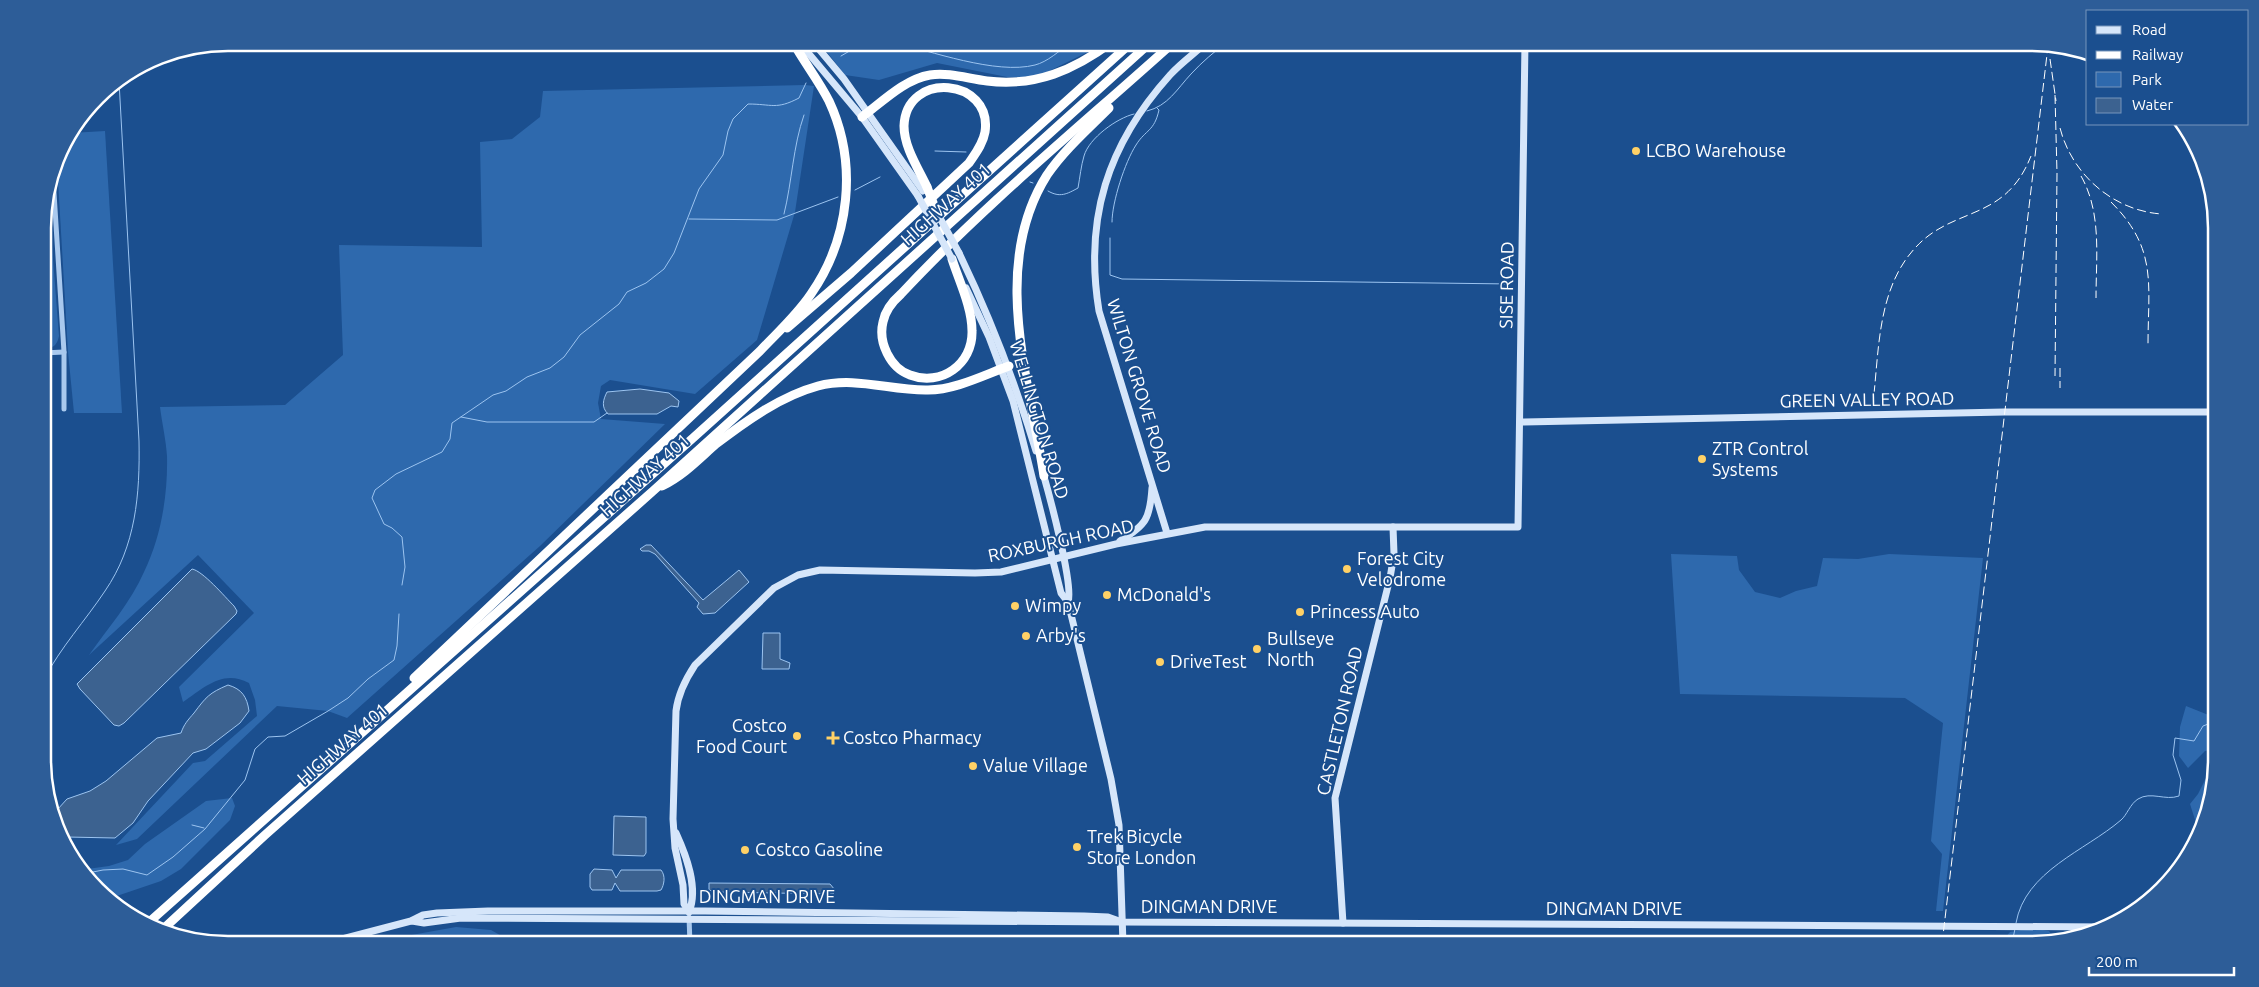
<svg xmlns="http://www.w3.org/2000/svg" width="2259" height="987" font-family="Ubuntu,sans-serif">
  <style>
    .green { fill: #2e69ad }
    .water { fill: #3c6290; stroke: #9cc4f0 }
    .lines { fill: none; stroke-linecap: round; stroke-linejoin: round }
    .stream { stroke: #9cc4f0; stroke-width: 1 }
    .street { stroke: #a9c9ee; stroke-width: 5 }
    .secondary { stroke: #d6e6fa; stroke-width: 7 }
    .highway { stroke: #fff; stroke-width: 9 }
    .rail { stroke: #fff; stroke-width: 1; stroke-dasharray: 9 4; stroke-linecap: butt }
    .secondary-bridge { stroke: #d6e6fa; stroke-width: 7 }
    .highway-bridge { stroke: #fff; stroke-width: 9 }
    .poi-dot { fill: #ffd166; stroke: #1b4f8f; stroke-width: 2 }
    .labels { text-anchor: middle; stroke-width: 4; stroke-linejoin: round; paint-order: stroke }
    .poi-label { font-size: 18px; fill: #fff; stroke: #1b4f8f; text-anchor: start }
    .street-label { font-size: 18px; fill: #fff; stroke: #1b4f8f }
    .rim { fill: none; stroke: #fff; stroke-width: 2.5 }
  </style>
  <rect width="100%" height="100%" fill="#1b4f8f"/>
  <g class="green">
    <polygon points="820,43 1101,43 1092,50 1045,73 1028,77 1007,77 937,63 879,80 845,75"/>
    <path d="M805 85 814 86 795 212 757 340 695 394 610 380 601 386 598 403 601 419 665 424 540 546 347 718 328 711 277 706 137 839 116 845 193 763 205 761 257 716 255 700 249 683C223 669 205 687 183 702L179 687 254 613 198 555 89 655C108 628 131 602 144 572 161 537 168 495 167 456 166 440 162 423 160 407L285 405 343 355 339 245 482 247 480 142 512 139 540 117 543 91Z"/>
    <polygon points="105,131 122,413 74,413 68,352 57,163 62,146 71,133"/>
    <path d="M48 195 59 336C57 346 53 348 43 349V216Z"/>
    <polygon points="1671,554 1737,556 1739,570 1755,592 1780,598 1796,591 1817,586 1823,558 1858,559 1889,554 1983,558 1943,911 1936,911 1942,854 1931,841 1943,723 1905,698 1680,694"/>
    <polygon points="2186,706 2216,718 2216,749 2205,751 2188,768 2179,756 2180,727"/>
    <polygon points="2206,778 2212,783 2203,827 2197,826 2190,804 2198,794"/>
    <polygon points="232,798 235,806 230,820 181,869 161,881 108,899 80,870 109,866 128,860 145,844 206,801"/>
    <polygon points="456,927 491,930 516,944 405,944 406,936"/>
    <polygon points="2031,928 2049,931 2053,937 2053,942 2043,944 2000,944 2010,932"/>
  </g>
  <g class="water">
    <path d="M640 389 669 393 679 401 678 407 671 406 657 414H608C601 407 603 400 607 392Z"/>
    <polygon points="646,545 651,545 703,600 739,570 749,582 715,613 703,614 697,607 699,603 655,554 649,551 642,551 640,549"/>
    <path d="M192 569C203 571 225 597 234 606L237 611 236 614 124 723 119 726 114 725 80 689 77 684Z"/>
    <polygon points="763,633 780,633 780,659 790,663 789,669 762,669"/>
    <path d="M228 685C242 689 247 697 249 711L240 723 206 749 193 753 148 801 133 823 115 838 67 837 57 828V810L67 799 90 791 106 781 157 738 181 733C184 724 188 720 194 713 206 697 209 693 228 685Z"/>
    <polygon points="614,816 646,817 646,853 644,856 613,855"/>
    <path d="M594 869 612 870 616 878 621 870H661C666 876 664 885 661 890L657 891H620L615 883 612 890H592L590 887V874Z"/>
    <polygon points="709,883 830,884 835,890 833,894 714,892 709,890"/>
  </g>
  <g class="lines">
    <g class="stream">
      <path d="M892 42C931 51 996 75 1035 65 1047 62 1060 51 1070 42"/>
      <polyline points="841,56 865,42"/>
      <path d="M1147 111C1168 106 1177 89 1191 74 1202 62 1214 52 1227 42"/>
      <polyline points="935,151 966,152"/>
      <polyline points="1030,182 1033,183"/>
      <polyline points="855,190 880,177"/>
      <path d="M1048 191C1060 198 1067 194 1078 188 1080 177 1081 166 1084 156 1089 138 1117 118 1134 114"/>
      <path d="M784 214C792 182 793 146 804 115"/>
      <polyline points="689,219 777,220 838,197"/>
      <path d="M1112 222C1112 202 1125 162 1136 145 1146 129 1154 132 1159 110L1157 108"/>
      <polyline points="1110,238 1110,275 1122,279 1511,284"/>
      <polyline points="461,417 487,422 594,422 607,413"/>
      <path d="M402 585 405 567 402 537 392 528 384 524 372 498 375 490 396 474 442 452 450 439 452 423 493 395 506 391 527 377 550 368 564 357 580 335 619 304 627 292 646 283 664 269 674 253 699 189 723 155 728 131 733 119 748 104C772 104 776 110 799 98L806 83"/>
      <path d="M44 679C61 647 85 621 105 591 136 546 140 494 139 441L119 81"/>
      <polyline points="192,825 204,828"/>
      <polyline points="83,874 103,870 123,869 147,875 173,857 205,829 245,780 255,749 268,737 285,736 328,711 348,698 368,679 394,660 397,646 399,614"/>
      <path d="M2016 923C2025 871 2085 851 2121 820 2127 815 2130 804 2138 799 2151 791 2165 801 2179 796L2181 780 2173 755 2175 738 2194 741 2203 726 2216 721"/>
      <polyline points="2015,929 2013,938 2015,944"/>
      <polyline points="2027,944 2075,937"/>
    </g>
    <g class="street">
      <polyline points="53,177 64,352 64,409"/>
      <polyline points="43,353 64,352"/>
      <polyline points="689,917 690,944"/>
      <polyline points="2075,927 2076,937"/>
    </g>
    <g class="secondary">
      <polyline points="799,42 862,117 918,196"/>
      <polyline points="813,42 844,79 923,191"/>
      <path d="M959 253C990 317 1015 382 1036 451"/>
      <polyline points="966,288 989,337 1013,401 1061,593 1068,602 1111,779 1119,825 1123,944"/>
      <polyline points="1520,422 2004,412 2216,412"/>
      <path d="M1043 473C1049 494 1074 586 1068 602"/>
      <path d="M1167 533 1099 311C1084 219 1107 145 1170 75 1181 63 1195 53 1207 42"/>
      <path d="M1120 541C1146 525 1150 519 1152 488"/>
      <path d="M676 833C686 855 699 888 689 912"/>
      <path d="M689 912 684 904 683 885 675 848 673 819 676 711C678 694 685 680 695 665L774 588 798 575 820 570 975 573 1001 572 1116 544 1205 527H1518L1525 42"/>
      <polyline points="412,921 424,923 461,918 1121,922"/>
      <polyline points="1343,923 1335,798 1390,578 1394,554 1393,527"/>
      <polyline points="323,944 411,921 423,915 437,913 488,911 705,911 1084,916 1108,917 1122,922 2106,927"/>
    </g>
    <g class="highway">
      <path d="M862 117C882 102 905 79 930 75 949 72 969 79 987 81 1036 87 1074 70 1112 42"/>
      <path d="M952 259C959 281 972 307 972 331 973 364 941 387 910 375 890 368 878 342 883 322 885 311 893 301 901 294 985 204 1082 125 1174 42"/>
      <path d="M787 328 851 273 969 163C975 154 983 144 985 132 993 78 906 70 904 126 904 147 918 168 927 187"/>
      <path d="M1044 476C1029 379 990 265 1047 175 1064 150 1088 129 1109 108"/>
      <path d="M662 486C683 476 699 459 716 444 746 421 781 396 818 386 856 376 891 391 928 390 955 390 984 375 1009 366"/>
      <path d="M414 678 760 351C777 333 797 315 811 294 850 238 858 163 829 101 819 81 804 62 793 42"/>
      <polyline points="147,924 693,438 1132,42"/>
      <polyline points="161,931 265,835 653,491 1151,42"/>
    </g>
    <g class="rail">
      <polyline points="2075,54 2075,51"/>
      <polyline points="2050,59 2056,101"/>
      <polyline points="2055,95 2057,173 2055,376"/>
      <path d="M2060 128C2072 175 2114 211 2162 214"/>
      <path d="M2081 176C2102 213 2096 257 2096 298"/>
      <path d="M2111 202C2158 249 2148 284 2148 345"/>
      <polyline points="2060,368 2060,388"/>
      <path d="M1874 394C1879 345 1879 286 1916 247 1954 206 2005 222 2031 156"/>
      <polyline points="1942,944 2048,46"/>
    </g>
    <g class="secondary-bridge">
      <polyline points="918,196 952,259"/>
      <polyline points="935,209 959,253"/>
    </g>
    <polyline class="highway-bridge" points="927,187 937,213"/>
  </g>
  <g class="poi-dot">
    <circle cx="1636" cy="151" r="5"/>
    <circle cx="1702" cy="459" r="5"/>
    <circle cx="1347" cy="569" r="5"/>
    <circle cx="1107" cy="595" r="5"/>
    <circle cx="1015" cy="606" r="5"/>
    <circle cx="1300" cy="612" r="5"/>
    <circle cx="1026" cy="636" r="5"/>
    <circle cx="1257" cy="649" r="5"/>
    <circle cx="1160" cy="662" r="5"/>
    <circle cx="797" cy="736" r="5"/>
    <path d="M830.5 730.5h5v5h5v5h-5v5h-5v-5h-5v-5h5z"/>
    <circle cx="973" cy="766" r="5"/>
    <circle cx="1077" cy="847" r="5"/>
    <circle cx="745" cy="850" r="5"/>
  </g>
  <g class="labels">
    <g class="poi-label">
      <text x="1646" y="157">LCBO Warehouse</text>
      <text x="1712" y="455">ZTR Control<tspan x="1712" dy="21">Systems</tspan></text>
      <text x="1357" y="565">Forest City<tspan x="1357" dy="21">Velodrome</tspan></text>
      <text x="1117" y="601">McDonald's</text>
      <text x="1025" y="612">Wimpy</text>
      <text x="1310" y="618">Princess Auto</text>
      <text x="1036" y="642">Arby's</text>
      <text x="1267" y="645">Bullseye<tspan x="1267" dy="21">North</tspan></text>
      <text x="1170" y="668">DriveTest</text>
      <text x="787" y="732" text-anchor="end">Costco<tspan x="787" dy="21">Food Court</tspan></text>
      <text x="843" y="744">Costco Pharmacy</text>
      <text x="983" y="772">Value Village</text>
      <text x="1087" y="843">Trek Bicycle<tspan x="1087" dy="21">Store London</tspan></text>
      <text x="755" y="856">Costco Gasoline</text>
    </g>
    <g class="street-label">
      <text transform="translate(946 204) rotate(-42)" y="6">HIGHWAY 401</text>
      <text transform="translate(1507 285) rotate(-89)" y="6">SISE ROAD</text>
      <text transform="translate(1139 386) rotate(73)" y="6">WILTON GROVE ROAD</text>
      <text transform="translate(1867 400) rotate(-1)" y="6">GREEN VALLEY ROAD</text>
      <text transform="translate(1039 420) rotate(73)" y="6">WELLINGTON ROAD</text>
      <text transform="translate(645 475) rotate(-42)" y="6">HIGHWAY 401</text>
      <text transform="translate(1061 541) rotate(-12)" y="6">ROXBURGH ROAD</text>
      <text transform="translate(1340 721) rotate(-77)" y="6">CASTLETON ROAD</text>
      <text transform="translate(343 744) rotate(-41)" y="6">HIGHWAY 401</text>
      <text x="767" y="903">DINGMAN DRIVE</text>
      <text x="1209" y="913">DINGMAN DRIVE</text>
      <text x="1614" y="915">DINGMAN DRIVE</text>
    </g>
  </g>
  <path d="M0 0H2259V987H0ZM228 51H2031A177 177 0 0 1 2208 228V759A177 177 0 0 1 2031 936H228A177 177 0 0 1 51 759V228A177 177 0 0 1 228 51Z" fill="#2d5d98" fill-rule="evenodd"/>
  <path class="rim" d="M228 51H2031A177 177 0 0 1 2208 228V759A177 177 0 0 1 2031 936H228A177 177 0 0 1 51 759V228A177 177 0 0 1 228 51Z"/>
  <rect x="2086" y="10" width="162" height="115" fill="#1b4f8f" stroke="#7695bc"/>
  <rect x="2096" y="26" width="25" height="8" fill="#d6e6fa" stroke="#7695bc"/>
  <text x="2132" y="35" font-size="15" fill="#ffffff">Road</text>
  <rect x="2096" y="51" width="25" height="8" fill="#ffffff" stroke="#7695bc"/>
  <text x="2132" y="60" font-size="15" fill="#ffffff">Railway</text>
  <rect x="2096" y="72" width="25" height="15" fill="#2e69ad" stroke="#7695bc"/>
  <text x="2132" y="85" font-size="15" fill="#ffffff">Park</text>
  <rect x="2096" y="98" width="25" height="15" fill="#3c6290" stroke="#7695bc"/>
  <text x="2132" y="110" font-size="15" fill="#ffffff">Water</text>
  <path d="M2089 967v8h145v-8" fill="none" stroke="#ffffff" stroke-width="2.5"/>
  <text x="2096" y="967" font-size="15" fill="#ffffff" stroke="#1b4f8f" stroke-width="4" paint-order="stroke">200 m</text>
</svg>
